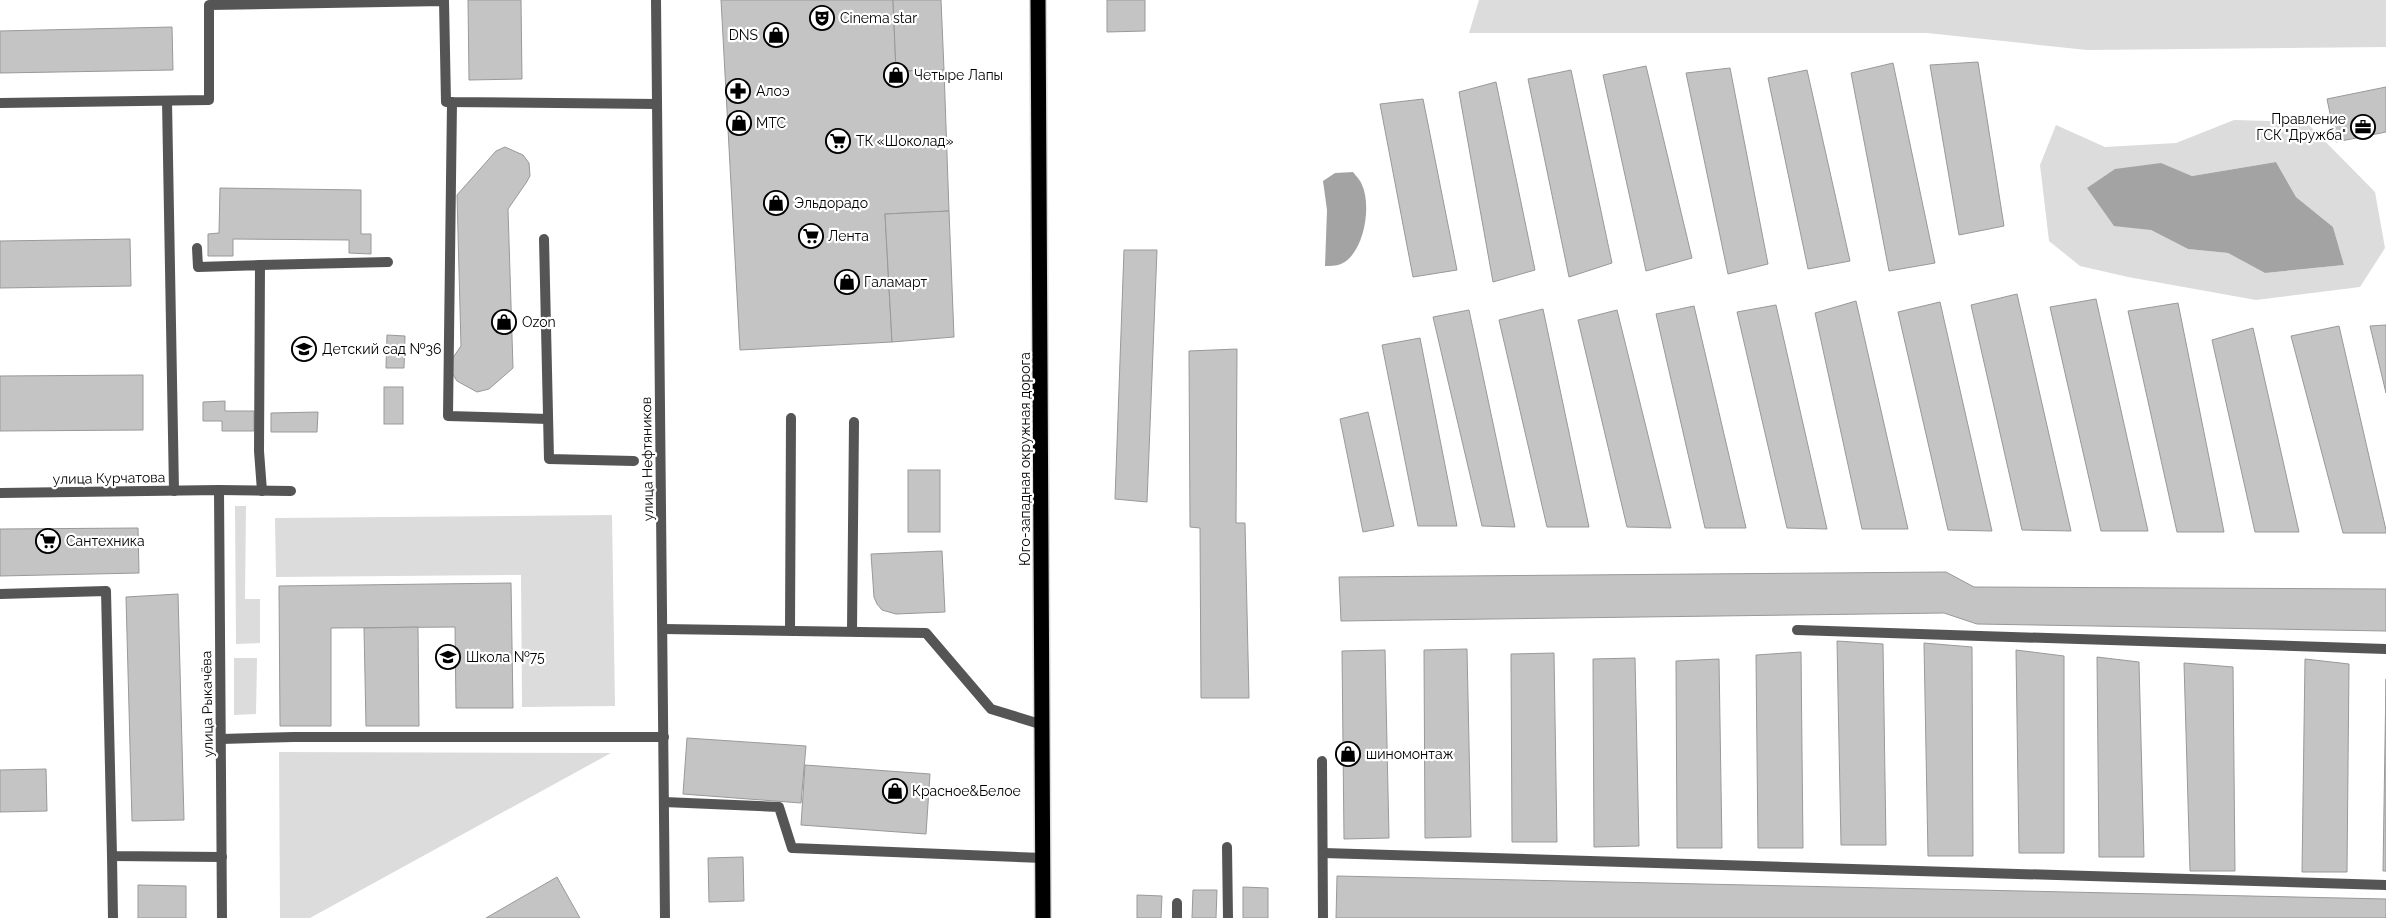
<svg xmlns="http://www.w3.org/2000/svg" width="2386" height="918" font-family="Raleway,sans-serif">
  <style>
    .green { fill: #dcdcdc; fill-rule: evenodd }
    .water { fill: #a3a3a3 }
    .building { fill: #c4c4c4; stroke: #999 }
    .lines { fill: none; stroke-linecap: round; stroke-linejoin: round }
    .highway-casing { stroke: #dbdbdb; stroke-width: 18 }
    .lane { stroke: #555; stroke-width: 10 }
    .street { stroke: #555; stroke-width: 10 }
    .highway { stroke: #000; stroke-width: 15 }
    .labels { text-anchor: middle; stroke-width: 4.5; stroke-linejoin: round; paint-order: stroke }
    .poi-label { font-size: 14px; fill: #000; stroke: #fff; text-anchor: start }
    .street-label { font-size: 14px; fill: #000; stroke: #fff }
  </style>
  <rect width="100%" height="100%" fill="#fff"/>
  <g class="green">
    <polygon points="1479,0 2386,0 2386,47 2087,50 1927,33 1469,33"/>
    <path d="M2234 120 2306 122 2375 192 2385 248 2360 287 2256 300 2128 277 2080 266 2049 241 2040 165 2056 125 2105 147 2176 143ZM2276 162 2296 197 2333 227 2344 265 2265 273 2228 253 2188 249 2151 230 2160 163 2192 176Z"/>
    <polygon points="235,506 246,506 245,599 260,599 260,643 236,644"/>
    <polygon points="612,515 615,706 522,707 521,575 276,577 275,518"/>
    <polygon points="234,658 257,658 256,714 234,715"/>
    <polygon points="279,752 611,753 310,918 280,918"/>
  </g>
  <g class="water">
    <polygon points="2276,162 2296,197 2333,227 2344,265 2265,273 2228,253 2188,249 2151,230 2114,226 2087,188 2115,169 2161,163 2192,176"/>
    <path d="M1353 172C1356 176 1361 181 1362 185 1372 206 1364 254 1341 264 1336 266 1330 266 1325 266L1327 210 1323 181 1335 173Z"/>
  </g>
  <g class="building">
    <polygon points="468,0 521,0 522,79 469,80"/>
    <polygon points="721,0 893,0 896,71 944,70 949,211 885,214 892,342 740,350"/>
    <polygon points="893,0 941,0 944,70 896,71"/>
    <polygon points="1107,0 1145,0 1145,31 1107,32"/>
    <polygon points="172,27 173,70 0,73 0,31"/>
    <polygon points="1978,62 2004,226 1959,235 1930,65"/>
    <polygon points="1893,63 1935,263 1889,271 1851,73"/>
    <polygon points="1646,66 1692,258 1646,271 1603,75"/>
    <polygon points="1730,68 1768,264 1728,274 1686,73"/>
    <polygon points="1571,70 1612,263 1569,277 1528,79"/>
    <polygon points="1807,70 1850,261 1808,269 1768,78"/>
    <polygon points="1496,82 1535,270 1493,282 1459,92"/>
    <polygon points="2386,87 2386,132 2336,142 2327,99"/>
    <polygon points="1423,99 1457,270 1413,277 1380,104"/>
    <polygon points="505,147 523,155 529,163 530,176 526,183 508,209 513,368 489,389 477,392 457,381 450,370 452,359 461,346 457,195 496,151"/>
    <polygon points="220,188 361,190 361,234 371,234 371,254 349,253 349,240 233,239 233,256 208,256 208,234 219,233"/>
    <polygon points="949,211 954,337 892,342 885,214"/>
    <polygon points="130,239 131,286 0,288 0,241"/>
    <polygon points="1124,250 1157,250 1147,502 1115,499"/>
    <polygon points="2017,294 2071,531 2022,530 1971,305"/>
    <polygon points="2096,299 2148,531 2101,531 2050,307"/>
    <polygon points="1856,301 1908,529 1862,529 1815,313"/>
    <polygon points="1940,302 1992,531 1948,530 1898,312"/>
    <polygon points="2178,303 2224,532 2177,532 2128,311"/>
    <polygon points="1776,305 1827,529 1787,528 1737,312"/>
    <polygon points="1694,306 1746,528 1705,528 1656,314"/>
    <polygon points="1543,309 1589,527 1547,527 1499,320"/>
    <polygon points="1469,310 1515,527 1482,526 1433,317"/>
    <polygon points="1617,310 1671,528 1627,527 1578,320"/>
    <polygon points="2386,325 2386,393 2370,326"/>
    <polygon points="2339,326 2386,530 2386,533 2343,533 2291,336"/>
    <polygon points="2253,328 2299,532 2255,532 2212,340"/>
    <polygon points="387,335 405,336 404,368 386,368"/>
    <polygon points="1420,338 1457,526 1418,526 1382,345"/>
    <polygon points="1237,349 1236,523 1245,523 1249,698 1201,698 1200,528 1190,527 1189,351"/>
    <polygon points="143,375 143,430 0,431 0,376"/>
    <rect x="384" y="387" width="19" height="37"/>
    <polygon points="225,401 225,411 254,411 254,431 222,431 222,421 203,421 203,402"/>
    <polygon points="318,412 317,432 271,432 271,413"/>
    <polygon points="1368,412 1394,526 1363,532 1340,419"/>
    <rect x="908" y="470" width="32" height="62"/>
    <polygon points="138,528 139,573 0,576 0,529"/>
    <polygon points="942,551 945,612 896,614 882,610 877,604 874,597 871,554"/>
    <polygon points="1946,572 1974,587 2386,589 2386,631 1977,624 1944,613 1341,621 1339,577"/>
    <polygon points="511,583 513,708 456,708 455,627 331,628 331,726 280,726 279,586"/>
    <polygon points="178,594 184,820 132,821 126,597"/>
    <polygon points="418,627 419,726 366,726 364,628"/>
    <polygon points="1837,641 1883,644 1886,845 1841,845"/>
    <polygon points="1924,643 1972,647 1973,856 1928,856"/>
    <polygon points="1467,649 1471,837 1425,838 1424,650"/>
    <polygon points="1385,650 1389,838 1344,839 1342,651"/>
    <polygon points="2016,650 2064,656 2064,853 2019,853"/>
    <polygon points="1801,652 1803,848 1758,848 1756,655"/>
    <polygon points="1554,653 1557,842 1512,842 1511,654"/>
    <polygon points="2097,657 2139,662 2144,857 2099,857"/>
    <polygon points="1635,658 1639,846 1594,847 1593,659"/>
    <polygon points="1719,659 1722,848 1677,848 1676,661"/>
    <polygon points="2305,659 2349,664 2347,872 2302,872"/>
    <polygon points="2184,663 2233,667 2235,871 2190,871"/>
    <polygon points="2386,679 2386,871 2383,871"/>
    <polygon points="687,738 806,746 801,803 683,794"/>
    <polygon points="805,765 930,774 926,834 801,825"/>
    <polygon points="46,769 47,811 0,812 0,770"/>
    <polygon points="743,857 744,901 709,902 708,858"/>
    <polygon points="1337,876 2386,899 2386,918 1336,918"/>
    <polygon points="557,877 580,918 486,918"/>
    <polygon points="138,885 186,886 186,918 138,918"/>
    <polygon points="1243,887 1268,888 1268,918 1243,918"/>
    <polygon points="1193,890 1217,890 1216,918 1192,918"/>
    <polygon points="1137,895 1162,896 1161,918 1137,918"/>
  </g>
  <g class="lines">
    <defs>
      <polyline id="highway" points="1038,0 1043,918"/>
    </defs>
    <use href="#highway" class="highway-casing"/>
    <g class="lane">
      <polyline points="167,101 174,491"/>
      <polyline points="452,102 448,416 548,419"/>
      <polyline points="0,103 209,100 209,5 444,1 446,102 657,104"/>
      <polyline points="544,239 549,459 634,461"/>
      <polyline points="197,248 198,267 260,265 259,451 262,491"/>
      <polyline points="260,265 388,262"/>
      <polyline points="219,490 291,491"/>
      <polyline points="0,594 106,591 112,856 222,857"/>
      <polyline points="663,629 926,633 991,709 1043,725"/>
      <polyline points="790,630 791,418"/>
      <polyline points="1797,630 2386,649"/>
      <polyline points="852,631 854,422"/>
      <polyline points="221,739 294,737 664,737"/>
      <polyline points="1322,761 1323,918"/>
      <polyline points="664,802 779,807 792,848 1043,858"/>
      <polyline points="1227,847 1228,918"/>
      <polyline points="1323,853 2386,885"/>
      <polyline points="112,856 113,918"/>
      <polyline points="1177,918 1177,903"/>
    </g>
    <g class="street">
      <polyline points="656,0 665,918"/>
      <polyline points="0,493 219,490 222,918"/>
    </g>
    <use href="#highway" class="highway"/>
  </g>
  <defs>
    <symbol id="theatre-ring" viewBox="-11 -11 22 22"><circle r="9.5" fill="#fff" stroke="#000" stroke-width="1.5"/><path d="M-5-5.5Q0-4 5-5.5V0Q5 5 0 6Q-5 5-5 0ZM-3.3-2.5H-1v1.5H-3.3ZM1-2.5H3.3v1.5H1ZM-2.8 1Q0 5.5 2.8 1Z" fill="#000"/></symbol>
    <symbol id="shop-ring" viewBox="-11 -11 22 22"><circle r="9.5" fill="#fff" stroke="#000" stroke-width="1.5"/><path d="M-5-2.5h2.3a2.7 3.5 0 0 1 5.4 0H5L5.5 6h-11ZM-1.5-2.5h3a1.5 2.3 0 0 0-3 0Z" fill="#000"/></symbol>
    <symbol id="pharmacy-ring" viewBox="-11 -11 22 22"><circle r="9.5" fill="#fff" stroke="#000" stroke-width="1.5"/><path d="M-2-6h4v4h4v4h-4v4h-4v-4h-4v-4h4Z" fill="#000"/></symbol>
    <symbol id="office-ring" viewBox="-11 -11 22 22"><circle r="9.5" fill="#fff" stroke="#000" stroke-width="1.5"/><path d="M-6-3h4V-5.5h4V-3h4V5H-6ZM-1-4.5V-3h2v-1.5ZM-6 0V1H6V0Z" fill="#000"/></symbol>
    <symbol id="supermarket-ring" viewBox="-11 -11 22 22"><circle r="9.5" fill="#fff" stroke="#000" stroke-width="1.5"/><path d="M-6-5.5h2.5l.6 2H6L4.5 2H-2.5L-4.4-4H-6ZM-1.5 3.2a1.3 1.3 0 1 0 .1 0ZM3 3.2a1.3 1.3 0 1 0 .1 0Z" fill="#000"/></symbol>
    <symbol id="school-ring" viewBox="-11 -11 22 22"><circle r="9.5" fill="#fff" stroke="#000" stroke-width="1.5"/><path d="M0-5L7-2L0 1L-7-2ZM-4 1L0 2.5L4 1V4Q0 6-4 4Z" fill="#000"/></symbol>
  </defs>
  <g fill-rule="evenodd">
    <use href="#theatre-ring" x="808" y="4" width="28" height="28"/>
    <use href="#shop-ring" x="762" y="21" width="28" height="28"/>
    <use href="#shop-ring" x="882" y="61" width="28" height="28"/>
    <use href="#pharmacy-ring" x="724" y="77" width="28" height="28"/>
    <use href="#shop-ring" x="725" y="109" width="28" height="28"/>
    <use href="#office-ring" x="2349" y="113" width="28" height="28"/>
    <use href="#supermarket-ring" x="824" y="127" width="28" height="28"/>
    <use href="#shop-ring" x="762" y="189" width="28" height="28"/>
    <use href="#supermarket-ring" x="797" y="222" width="28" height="28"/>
    <use href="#shop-ring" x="833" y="268" width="28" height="28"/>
    <use href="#shop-ring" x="490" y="308" width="28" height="28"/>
    <use href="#school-ring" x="290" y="335" width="28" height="28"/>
    <use href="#supermarket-ring" x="34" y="527" width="28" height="28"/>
    <use href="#school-ring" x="434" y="643" width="28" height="28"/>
    <use href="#shop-ring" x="1334" y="740" width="28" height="28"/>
    <use href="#shop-ring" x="881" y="777" width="28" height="28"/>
  </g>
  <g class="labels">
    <g class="poi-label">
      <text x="840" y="23">Cinema star</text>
      <text x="758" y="40" text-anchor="end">DNS</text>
      <text x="914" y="80">Четыре Лапы</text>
      <text x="756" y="96">Алоэ</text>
      <text x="2346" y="124" text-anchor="end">Правление<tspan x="2346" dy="16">ГСК "Дружба"</tspan></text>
      <text x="756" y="128">МТС</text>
      <text x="856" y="146">ТК «Шоколад»</text>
      <text x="794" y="208">Эльдорадо</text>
      <text x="828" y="241">Лента</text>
      <text x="864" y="287">Галамарт</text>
      <text x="522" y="327">Ozon</text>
      <text x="322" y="354">Детский сад №36</text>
      <text x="66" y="546">Сантехника</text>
      <text x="466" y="662">Школа №75</text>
      <text x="1366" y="759">шиномонтаж</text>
      <text x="912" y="796">Красное&amp;Белое</text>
    </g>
    <g class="street-label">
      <text transform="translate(647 459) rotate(-91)" y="5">улица Нефтяников</text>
      <text transform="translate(1025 459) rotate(-90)" y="5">Юго-западная окружная дорога</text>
      <text transform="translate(109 478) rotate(-1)" y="5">улица Курчатова</text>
      <text transform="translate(207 704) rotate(-91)" y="5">улица Рыкачёва</text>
    </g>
  </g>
</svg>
